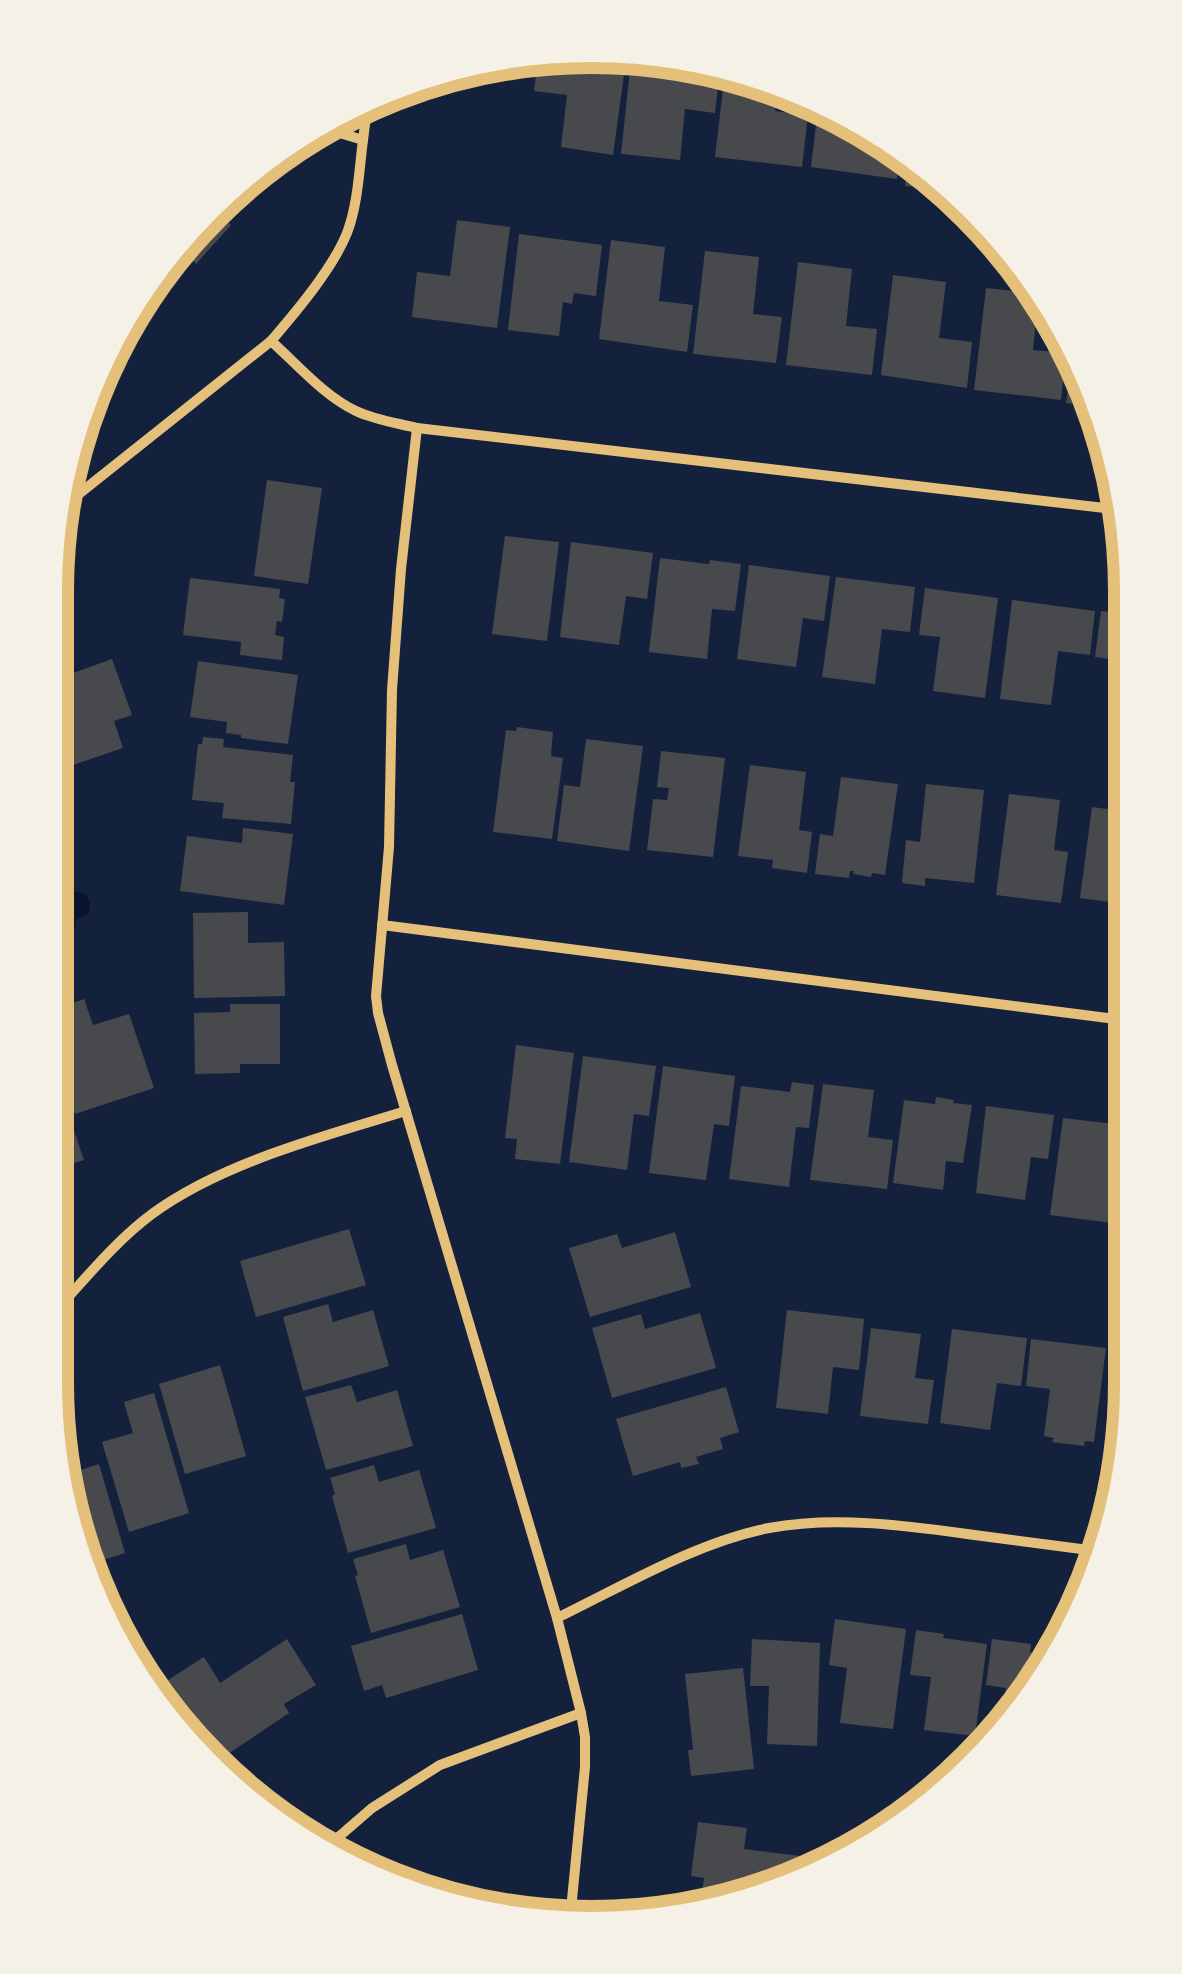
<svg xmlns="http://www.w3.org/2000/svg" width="1182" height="1974" font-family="'Space Grotesk',sans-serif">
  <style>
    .water { fill: #0b132b }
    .building { fill: #48494c }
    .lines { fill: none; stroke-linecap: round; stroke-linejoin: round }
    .minor { stroke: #e5c07b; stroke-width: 10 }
    .rim { fill: none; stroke: #e5c07b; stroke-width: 12 }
  </style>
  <rect width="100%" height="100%" fill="#14213d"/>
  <path class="water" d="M71 891C85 891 94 899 88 913L76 920C71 935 76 949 67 962L57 960V956L51 954V914C61 910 61 897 71 891Z"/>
  <g class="building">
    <polygon points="538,60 626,60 613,155 561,147 567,95 534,91"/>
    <polygon points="631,60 699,61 720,70 715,113 685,109 680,160 621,154"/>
    <polygon points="725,72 777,94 775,111 808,115 802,167 715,157"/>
    <polygon points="817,116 836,118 892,142 901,149 897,179 811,167"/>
    <polygon points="908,155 948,190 905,186"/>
    <polygon points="247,185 256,194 227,221 231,225 196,264 182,249"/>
    <polygon points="457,220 510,227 497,328 412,317 417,272 450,276"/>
    <polygon points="519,234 602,245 596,296 574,293 572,304 563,302 559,336 508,330"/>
    <polygon points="611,240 665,247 659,301 693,305 687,352 599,339"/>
    <polygon points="705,251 759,257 753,314 782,317 776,363 693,354"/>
    <polygon points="798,262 852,269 846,326 877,329 872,375 786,365"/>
    <polygon points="893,275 946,282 939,338 972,342 967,388 881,375"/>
    <polygon points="986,288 1039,294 1033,350 1066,353 1061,400 974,390"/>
    <polygon points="1073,351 1090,388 1099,407 1066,403"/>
    <polygon points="267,480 322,488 308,584 254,576"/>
    <polygon points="505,536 559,542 547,641 492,634"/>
    <polygon points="571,542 653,553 647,599 626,596 619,645 560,637"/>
    <polygon points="660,558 709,564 710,560 741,564 735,611 712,609 707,659 649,652"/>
    <polygon points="749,565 830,576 824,621 803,618 796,667 737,659"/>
    <polygon points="836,577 915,587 910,632 882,629 875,684 822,677"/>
    <polygon points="190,578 280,589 279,598 285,599 282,622 277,621 275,635 284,637 282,660 240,655 241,642 183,635"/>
    <polygon points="925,588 998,598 985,698 933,691 940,637 919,635"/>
    <polygon points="1012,600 1095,611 1090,655 1058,651 1051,705 1000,699"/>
    <polygon points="1101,611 1131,615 1131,716 1109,713 1116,660 1095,657"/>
    <polygon points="112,659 132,715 114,721 123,748 70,766 51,712 51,681"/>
    <polygon points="198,661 298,675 288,744 241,738 241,735 226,733 227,722 190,717"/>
    <polygon points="517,727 553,732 551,756 563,758 552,839 493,832 506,730 516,731"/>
    <polygon points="203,737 224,739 223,747 293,755 290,782 295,782 291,824 222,818 224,803 192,800 198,744 202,744"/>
    <polygon points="586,739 643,746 629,851 557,841 564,785 580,787"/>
    <polygon points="661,751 725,758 713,857 647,850 653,799 667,800 669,788 657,787"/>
    <polygon points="750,765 806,772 799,830 812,832 807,873 772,868 773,860 738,856"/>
    <polygon points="841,777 898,784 885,875 872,873 871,877 853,874 854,871 850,871 849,878 815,874 820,834 833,836"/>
    <polygon points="926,784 984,790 974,883 925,878 925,886 902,883 906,840 920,842"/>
    <polygon points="1009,794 1060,800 1054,850 1068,852 1061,903 996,895"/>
    <polygon points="1092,807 1131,812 1131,912 1116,910 1117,903 1080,898"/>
    <polygon points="243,828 293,834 284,905 180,891 187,836 242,843"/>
    <polygon points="248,912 248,943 284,942 285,996 194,998 193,913"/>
    <polygon points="84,999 93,1025 129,1014 154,1088 75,1114 50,1040 51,1010"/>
    <polygon points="230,1004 280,1004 280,1064 240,1064 240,1073 195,1074 194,1013 230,1012"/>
    <polygon points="516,1045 574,1053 560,1164 515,1159 517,1139 505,1138"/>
    <polygon points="583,1056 656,1066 649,1116 634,1114 627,1170 569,1162"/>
    <polygon points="50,1060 84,1160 50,1171"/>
    <polygon points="663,1066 735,1076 729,1126 714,1124 706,1180 649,1173"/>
    <polygon points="792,1082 814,1085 809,1128 796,1127 789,1187 729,1179 741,1086 790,1092"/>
    <polygon points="823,1084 874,1090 868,1137 893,1140 887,1189 810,1180"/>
    <polygon points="936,1097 954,1100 953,1103 972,1105 963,1163 946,1161 943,1190 893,1183 904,1100 935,1104"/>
    <polygon points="986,1106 1054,1115 1048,1159 1031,1157 1025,1200 976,1193"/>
    <polygon points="1063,1118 1114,1124 1108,1171 1131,1174 1127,1225 1050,1215"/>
    <polygon points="349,1229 366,1285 256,1317 240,1261"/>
    <polygon points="675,1232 691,1287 590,1317 569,1248 617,1234 622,1248"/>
    <polygon points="328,1304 333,1322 373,1310 389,1366 303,1391 283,1317"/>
    <polygon points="787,1310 864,1319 859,1370 833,1367 828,1414 776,1408"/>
    <polygon points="700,1313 716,1368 612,1398 592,1328 641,1314 645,1329"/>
    <polygon points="871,1328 921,1334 915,1378 934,1380 928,1424 860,1416"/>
    <polygon points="952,1329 1027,1338 1021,1386 997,1383 990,1430 940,1423"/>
    <polygon points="1031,1339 1106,1348 1094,1442 1085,1441 1084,1446 1052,1442 1054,1438 1044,1436 1050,1389 1026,1386"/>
    <polygon points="1114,1360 1131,1362 1131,1419 1125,1450 1104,1447"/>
    <polygon points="220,1365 246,1456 185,1474 159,1384"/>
    <polygon points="351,1385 357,1402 397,1390 413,1446 326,1470 305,1397"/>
    <polygon points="726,1387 739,1432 720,1438 723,1449 696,1457 699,1464 681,1468 680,1462 633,1476 616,1419"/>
    <polygon points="154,1393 189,1513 129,1532 102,1442 133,1433 124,1402"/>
    <polygon points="99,1464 125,1553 84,1566 79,1556 65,1475"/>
    <polygon points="374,1465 379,1482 419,1470 436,1528 348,1553 332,1496 335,1494 330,1478"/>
    <polygon points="406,1544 410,1560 443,1550 460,1607 371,1633 355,1576 358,1575 353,1559"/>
    <polygon points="462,1614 478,1670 386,1698 382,1685 364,1691 351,1646"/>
    <polygon points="835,1619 906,1629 893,1729 840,1723 847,1668 829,1665"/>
    <polygon points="916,1630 944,1634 943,1638 987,1644 975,1736 924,1730 931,1677 910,1675"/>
    <polygon points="287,1639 316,1685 284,1704 289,1713 216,1762 165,1682 204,1657 220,1683"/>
    <polygon points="752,1639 820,1643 817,1746 767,1744 769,1686 750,1686"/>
    <polygon points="992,1639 1031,1644 1030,1652 1055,1655 1040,1684 1001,1726 1006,1688 986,1685"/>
    <polygon points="743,1668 754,1769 691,1776 688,1750 693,1750 685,1674"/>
    <polygon points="698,1822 747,1828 744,1849 800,1856 797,1878 765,1895 729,1901 701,1898 704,1878 691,1876"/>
    <polygon points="443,1893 504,1900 502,1909 442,1899"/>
  </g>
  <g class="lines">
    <g class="minor">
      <polyline points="363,140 367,109"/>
      <path d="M271 341C297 364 324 396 356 411 375 420 397 423 417 428L1122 510"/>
      <polyline points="417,428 401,569 392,690 389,847 376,996 378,1013 392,1065 557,1618 581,1713 585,1737 585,1767 570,1920"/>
      <path d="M60 509 271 341C296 312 333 268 347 233 358 204 359 171 363 140L323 128"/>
      <polyline points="382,925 1131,1021"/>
      <path d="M50 1317C83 1282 113 1243 152 1214 221 1163 324 1136 406 1111"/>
      <path d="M557 1618C623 1586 697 1542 769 1528 834 1516 902 1525 967 1534 1013 1540 1059 1546 1104 1552"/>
      <polyline points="327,1847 372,1808 440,1765 581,1713"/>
    </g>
  </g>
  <path d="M0 0H1182V1974H0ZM591 68H591A523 523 0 0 1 1114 591V1383A523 523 0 0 1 591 1906H591A523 523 0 0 1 68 1383V591A523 523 0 0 1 591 68Z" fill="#f6f1e7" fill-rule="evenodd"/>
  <path class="rim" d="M591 68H591A523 523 0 0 1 1114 591V1383A523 523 0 0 1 591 1906H591A523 523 0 0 1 68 1383V591A523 523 0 0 1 591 68Z"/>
</svg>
